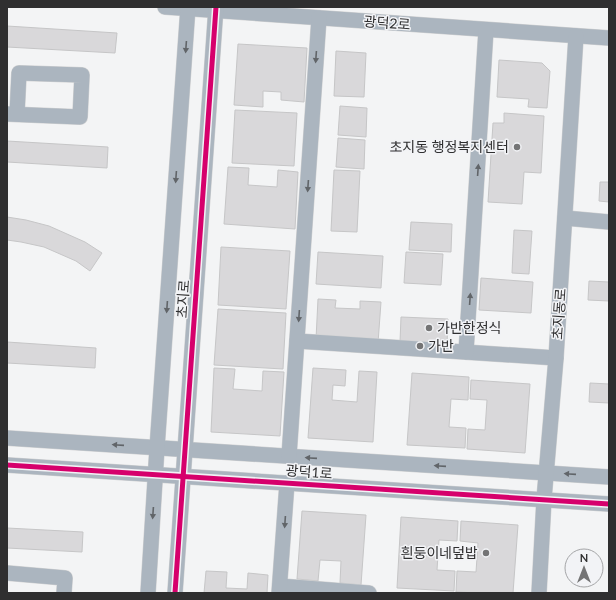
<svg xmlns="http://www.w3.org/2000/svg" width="616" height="600" font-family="Lato,'Noto Sans KR',sans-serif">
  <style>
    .building { fill: #d9d8da; stroke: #c6c6c7 }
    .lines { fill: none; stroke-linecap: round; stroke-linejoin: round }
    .minor-casing { stroke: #d0d1d2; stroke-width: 16 }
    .minor { stroke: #abb5bf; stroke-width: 15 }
    .cycleway-casing { stroke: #f2f3f6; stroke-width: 8 }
    .cycleway { stroke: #d6006c; stroke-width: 5 }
    .oneway { fill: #616569 }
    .poi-dot { fill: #747475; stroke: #f2f3f6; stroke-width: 1.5 }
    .labels { text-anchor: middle; stroke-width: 3; stroke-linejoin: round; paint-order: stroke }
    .street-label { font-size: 14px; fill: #2f2f30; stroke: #f2f3f6 }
    .poi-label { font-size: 14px; fill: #2f2f30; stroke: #f2f3f6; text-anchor: end }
  </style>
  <rect width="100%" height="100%" fill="#f3f4f5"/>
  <g class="building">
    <polygon points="7,26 117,33 115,53 7,47"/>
    <polygon points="238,44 307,48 304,102 281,100 281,92 263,91 263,107 234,105"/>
    <polygon points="336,51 366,53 364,97 334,96"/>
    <polygon points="499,60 542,63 550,71 547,108 528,107 529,99 497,97"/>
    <polygon points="340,106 367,108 366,137 338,135"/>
    <polygon points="235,110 297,113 294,166 232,163"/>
    <polygon points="504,113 544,116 541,173 524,172 522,204 488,202 493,123 504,123"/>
    <polygon points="338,138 365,140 364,169 336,167"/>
    <polygon points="7,141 108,147 107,168 7,162"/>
    <polygon points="228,167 249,168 248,185 277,187 278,170 298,172 295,229 224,224"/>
    <polygon points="334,170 360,171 357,232 331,231"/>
    <polygon points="600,182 609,182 609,202 599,201"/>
    <polygon points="7,217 26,220 49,226 85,242 102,253 90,271 76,261 44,247 21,242 7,240"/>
    <polygon points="411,222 452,224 451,252 409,250"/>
    <polygon points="514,230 532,231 529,274 512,273"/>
    <polygon points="221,247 290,251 286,309 218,305"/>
    <polygon points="318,252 383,256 381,288 316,284"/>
    <polygon points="406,252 443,254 441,285 404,283"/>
    <polygon points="481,278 533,282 531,313 479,310"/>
    <polygon points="589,281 609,282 609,301 588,300"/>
    <polygon points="318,299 336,300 335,308 360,309 360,301 381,302 378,343 316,339"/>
    <polygon points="218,309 286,313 283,369 214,365"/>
    <polygon points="401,317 448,319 447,345 400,342"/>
    <polygon points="7,342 96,348 95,368 7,363"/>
    <polygon points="214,368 235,369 233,389 262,391 263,371 284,372 280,436 211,432"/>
    <polygon points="313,368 346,370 345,386 333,385 332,400 357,402 359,371 377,372 373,442 308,438"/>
    <polygon points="412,373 469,377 468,400 451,399 449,427 466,428 465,448 407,445"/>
    <polygon points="471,380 530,384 525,453 467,449 468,429 485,430 487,400 470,399"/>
    <polygon points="590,383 609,384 609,403 589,402"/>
    <polygon points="302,511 366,515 361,585 340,583 341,561 320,560 318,581 297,579"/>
    <polygon points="401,517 458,521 457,541 439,540 437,570 455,571 454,591 397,588"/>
    <polygon points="461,521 518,525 513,593 478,593 456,592 457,571 476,572 478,543 460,541"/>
    <polygon points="7,528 83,532 82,552 7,548"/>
    <polygon points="206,571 227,572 226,588 247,589 248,573 268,575 267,593 204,593"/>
  </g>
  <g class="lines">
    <defs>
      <g id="minor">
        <polyline points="165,7 609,38"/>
        <polyline points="7,114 80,117 82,75 19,73 17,114"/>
        <polyline points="565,218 609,222"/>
        <polyline points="297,341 556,358"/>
        <polyline points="466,352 486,30"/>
        <polyline points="7,438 609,477"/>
        <polyline points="289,456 319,18"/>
        <polyline points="7,465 609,504"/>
        <polyline points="7,573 65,578 64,593"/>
        <polyline points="280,586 369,593"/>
        <polyline points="148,593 157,448 188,7"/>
        <polyline points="175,593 216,7"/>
        <polyline points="279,593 287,483"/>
        <polyline points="539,593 544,499 556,358 576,36"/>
      </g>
    </defs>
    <use href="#minor" class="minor-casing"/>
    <use href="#minor" class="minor"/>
    <defs>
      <g id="cycleway">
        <polyline points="7,465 609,504"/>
        <polyline points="175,593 216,7"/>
      </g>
    </defs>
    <use href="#cycleway" class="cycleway-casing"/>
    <use href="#cycleway" class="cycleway"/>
  </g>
  <defs><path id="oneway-solid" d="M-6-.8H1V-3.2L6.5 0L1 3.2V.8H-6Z"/></defs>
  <g class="oneway">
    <use href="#oneway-solid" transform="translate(186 47) rotate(94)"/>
    <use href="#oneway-solid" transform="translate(316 57) rotate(94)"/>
    <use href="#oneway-solid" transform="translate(478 170) rotate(-86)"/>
    <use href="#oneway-solid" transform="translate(176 177) rotate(94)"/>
    <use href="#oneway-solid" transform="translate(308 186) rotate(94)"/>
    <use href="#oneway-solid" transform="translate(470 299) rotate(-86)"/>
    <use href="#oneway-solid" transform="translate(167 307) rotate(94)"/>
    <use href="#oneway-solid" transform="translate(299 316) rotate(94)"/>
    <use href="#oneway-solid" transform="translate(118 445) rotate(-176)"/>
    <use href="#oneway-solid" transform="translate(311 458) rotate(-176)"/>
    <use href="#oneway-solid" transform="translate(440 466) rotate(-176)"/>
    <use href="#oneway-solid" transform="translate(570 474) rotate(-176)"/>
    <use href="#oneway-solid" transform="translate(153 513) rotate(94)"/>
    <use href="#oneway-solid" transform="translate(285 522) rotate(94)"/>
  </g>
  <g class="poi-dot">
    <circle cx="517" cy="147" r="4"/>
    <circle cx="429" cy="328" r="4"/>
    <circle cx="420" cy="346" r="4"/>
    <circle cx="486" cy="553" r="4"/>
  </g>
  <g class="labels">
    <g class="street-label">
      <text transform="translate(387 23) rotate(4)" y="5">광덕2로</text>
      <text transform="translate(183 299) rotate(-86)" y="5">초지로</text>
      <text transform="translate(559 314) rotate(-86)" y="5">초지동로</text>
      <text transform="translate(309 472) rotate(4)" y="5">광덕1로</text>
    </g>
    <g class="poi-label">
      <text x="509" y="152">초지동 행정복지센터</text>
      <text x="437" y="333" text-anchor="start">가반한정식</text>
      <text x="428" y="351" text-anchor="start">가반</text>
      <text x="478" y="558">흰둥이네덮밥</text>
    </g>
  </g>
  <rect width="616" height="600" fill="none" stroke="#2f2f30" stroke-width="16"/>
  <g transform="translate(584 568)"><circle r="19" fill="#f2f3f6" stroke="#a4a5a7"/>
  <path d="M0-3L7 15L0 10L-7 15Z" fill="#747475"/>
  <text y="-6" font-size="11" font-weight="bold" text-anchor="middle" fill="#2f2f30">N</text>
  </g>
</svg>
